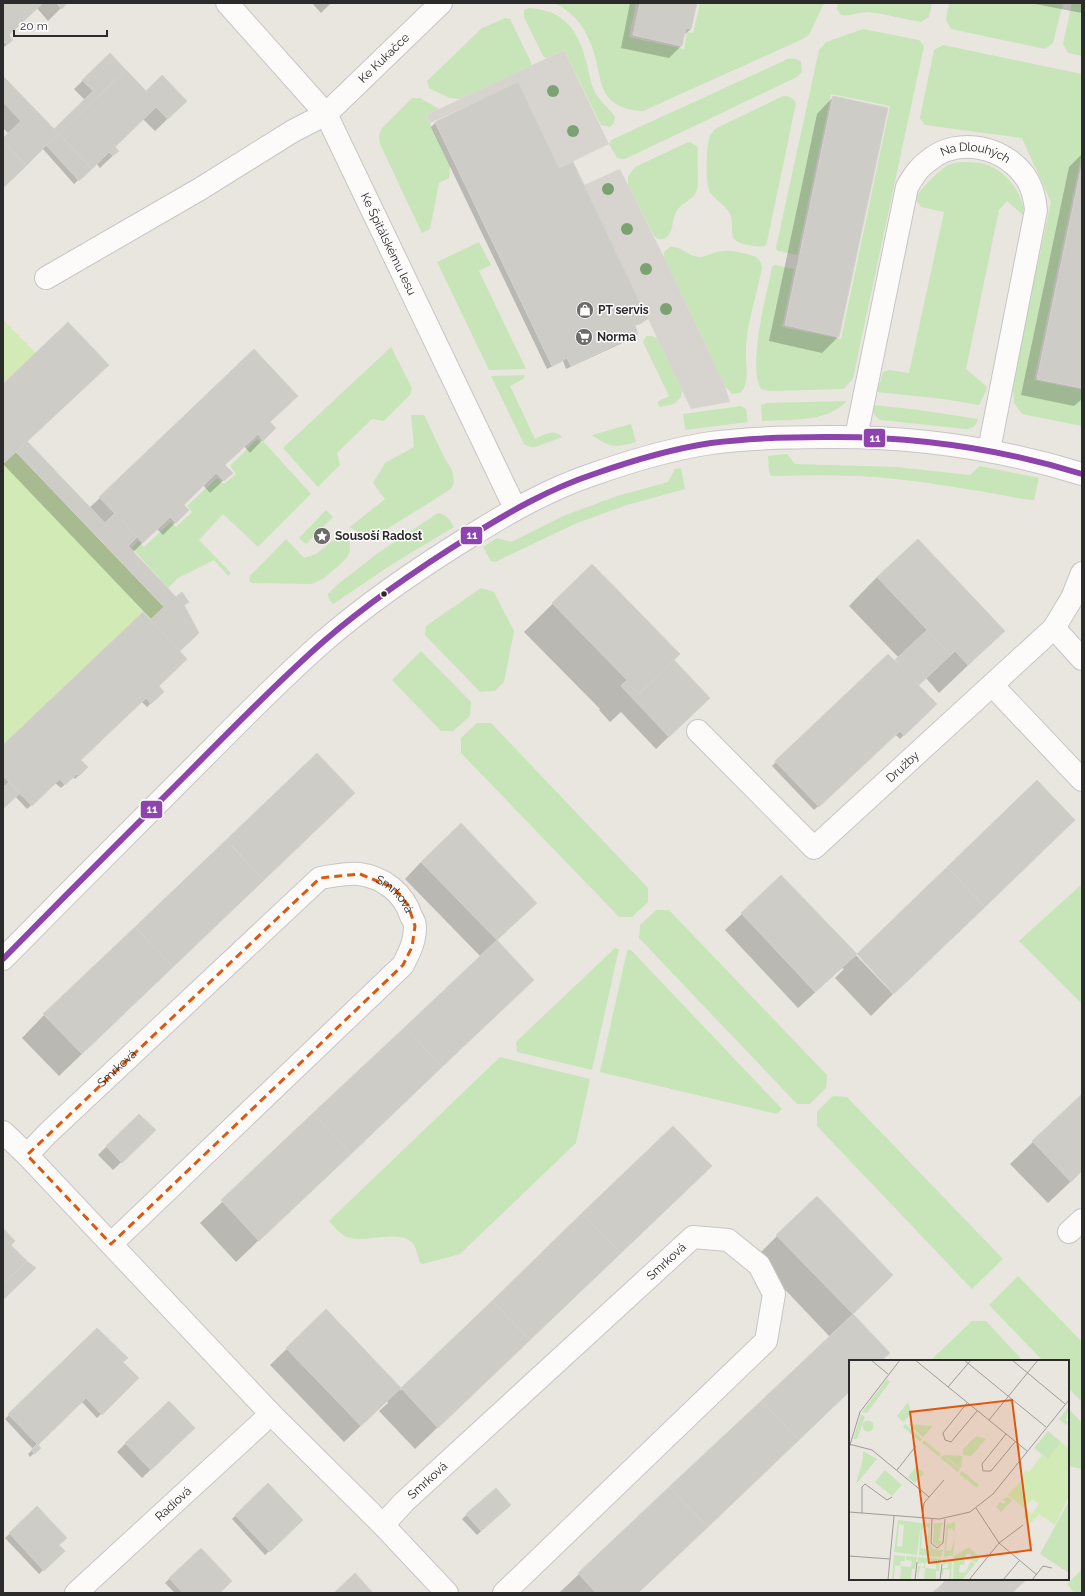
<svg xmlns="http://www.w3.org/2000/svg" width="1085" height="1596" font-family="Raleway,sans-serif">
  <style>
    .green { fill: #c7e5b8 }
    .pitch { fill: #d2eab5 }
    .plaza { fill: #d7d4cf }
    .shadow { fill: #0003 }
    .building { fill: #ceccc7; stroke: #d4d2cc }
    .lines { fill: none; stroke-linecap: round; stroke-linejoin: round }
    .minor-casing { stroke: #c7c5c6; stroke-width: 24 }
    .minor { stroke: #fcfbfa; stroke-width: 22 }
    .bus-1-casing { stroke: #fff; stroke-width: 9 }
    .bus-1 { stroke: #8e44ad; stroke-width: 6 }
    .tree { fill: #7ca272 }
    .marked { fill: none; stroke: #df570e; stroke-width: 3; stroke-dasharray: 8 5; stroke-linejoin: round }
    .bus-dot { fill: #2b2b2b; stroke: #fff; stroke-width: 1.5 }
    .labels { text-anchor: middle; stroke-width: 3; stroke-linejoin: round; paint-order: stroke }
    .street-label { font-size: 12px; fill: #2b2b2b; stroke: #fff }
    .poi-label { font-size: 12px; font-weight: bold; fill: #2b2b2b; stroke: #fff; text-anchor: start }
    .inset-road { fill: none; stroke: #9d9b98; stroke-width: 1 }
    .view { fill: #df570e; fill-opacity: 0.15; stroke: #df570e; stroke-width: 2 }
    .inset-edge { fill: none; stroke: #2b2b2b; stroke-width: 2 }
    .line-badge { stroke: #fff; stroke-width: 1.5 }
    .badge-label { font-size: 11px; text-anchor: middle; font-weight: bold; fill: #fff }
  </style>
  <rect width="100%" height="100%" fill="#e9e6e0"/>
  <g class="green">
    <path d="M553 3H636L629 37 684 49 687 32 693 33 700 3H824L809 35 803 39 643 111C630 111 616 107 607 96 600 87 599 72 596 60 591 37 577 12 553 3Z"/>
    <path d="M838 3H932L929 17 921 22C903 19 886 14 868 12 858 12 850 17 841 15L837 9Z"/>
    <polygon points="949,3 1063,3 1053,43 1045,49 951,29 946,20"/>
    <polygon points="1072,3 1082,3 1082,56 1068,53 1063,44"/>
    <path d="M528 8C565 10 578 30 587 64 589 72 590 81 593 88 598 101 608 106 615 117L614 123 610 127 601 125 564 50 546 58 543 56 524 17V10Z"/>
    <polygon points="505,18 510,19 531,62 531,66 460,99 450,98 429,88 427,81 482,28"/>
    <path d="M863 29 919 40 924 46 853 378 844 389 769 391 761 389C747 365 767 294 772 267L775 265 794 269 782 327 841 339 890 106 831 94 797 255 778 251 776 248 819 50 826 42Z"/>
    <polygon points="943,45 1082,74 1082,152 1034,380 1082,390 1082,426 1022,414 1014,403 1013,389 1015,369 1051,202 1022,138 925,125 920,118 934,50"/>
    <polygon points="790,58 796,59 801,62 802,72 797,77 625,159 617,158 609,144 611,140"/>
    <path d="M783 96C790 96 793 98 796 103L767 242 765 246C759 247 753 246 747 245 722 239 738 228 729 212 724 204 714 199 710 192 705 184 706 145 710 136 711 134 713 131 715 129Z"/>
    <polygon points="412,98 420,98 439,109 426,115 450,166 449,178 439,183 430,229 422,233 380,144 379,135 382,128"/>
    <path d="M690 142 697 146 698 150C697 160 699 182 697 190 694 200 680 203 676 212 671 222 674 241 658 239L654 236 628 185V177L635 167 686 143Z"/>
    <path d="M960 162C968 162 977 162 985 164 1006 171 1024 193 1024 216L1007 201 999 210 966 369 987 387 986 391 979 405 943 399 877 392 883 372 889 370 909 373 944 212 921 207 915 199C920 189 940 169 950 164 953 163 957 163 960 162Z"/>
    <polygon points="479,242 491,265 479,271 526,369 489,370 437,262"/>
    <path d="M670 247C683 246 687 256 699 257 708 257 714 251 723 251 729 250 751 254 756 257 760 260 761 263 762 268 757 293 746 327 746 352 745 366 751 382 740 393L732 394 725 386 664 257V252Z"/>
    <polygon points="646,336 652,336 657,338 682,390 681,397 674,404 660,407 657,402 669,396 643,342"/>
    <polygon points="391,347 412,388 410,395 384,421 372,419 337,453 340,465 318,487 283,448"/>
    <path d="M525 375 523 379 510 386 535 439C545 435 553 428 562 437L536 447H530L524 444 491 376Z"/>
    <path d="M847 401C826 423 791 419 762 421L761 405 767 403Z"/>
    <path d="M873 405 919 410 978 419C976 426 973 428 966 429L880 420C874 415 872 412 873 405Z"/>
    <polygon points="741,406 746,409 748,422 685,430 683,414"/>
    <path d="M411 415H424L426 419 444 457 452 470 454 483 451 489 379 534C366 536 361 535 350 527L385 499 373 483 385 463 414 447Z"/>
    <path d="M631 424 636 442C615 448 610 448 592 435Z"/>
    <polygon points="257,439 261,442 263,441 311,494 258,547 223,514 199,540 231,573 228,576 214,560 178,578 168,588 132,548 138,541 144,547 171,522 176,527 192,512 187,506 217,478 224,484 236,474 230,466"/>
    <path d="M787 454 795 464 896 467 970 475 980 466 1039 478 1034 500H1029C985 492 941 484 896 479 855 474 813 475 771 476L769 471 768 456Z"/>
    <polygon points="681,468 685,489 627,505 577,523 495,562 491,561 483,547 497,538 511,542 563,516 617,496 668,482 675,469"/>
    <polygon points="326,510 333,517 306,544 299,538"/>
    <path d="M438 513C447 515 449 519 454 527L391 565 333 604 329 599 328 594 337 585 378 553Z"/>
    <path d="M345 531C356 553 348 558 332 571 325 578 319 582 310 584L252 583 249 581 250 576 286 539 304 558 316 554Z"/>
    <polygon points="481,588 494,592 514,631 504,682 495,691 480,692 425,635 426,626"/>
    <polygon points="421,651 471,702 470,716 453,731 441,731 392,680"/>
    <polygon points="477,723 491,723 648,888 648,902 632,917 619,917 461,753 461,738"/>
    <polygon points="1082,884 1082,1004 1019,941"/>
    <polygon points="656,910 669,910 827,1075 826,1088 810,1104 797,1104 639,938 640,925"/>
    <polygon points="615,948 619,949 592,1070 517,1052 516,1042"/>
    <polygon points="630,949 782,1109 777,1114 600,1072 627,951"/>
    <path d="M500 1057 590 1079 576 1143 460 1254 423 1264 420 1263C418 1257 417 1251 414 1245 402 1226 361 1246 345 1236 339 1233 334 1226 329 1221Z"/>
    <polygon points="833,1096 847,1097 1003,1259 972,1289 817,1126 817,1112"/>
    <polygon points="1018,1276 1082,1342 1082,1402 1068,1388 1068,1361 1043,1361 989,1305"/>
    <polygon points="972,1321 986,1321 1023,1361 930,1361"/>
    <polygon points="1068,1408 1082,1423 1082,1469 1068,1466"/>
    <polygon points="1082,1569 1082,1593 1074,1593 1067,1584"/>
  </g>
  <g class="pitch">
    <polygon points="3,320 36,353 3,384"/>
    <polygon points="15,451 164,607 150,620 3,745 3,463"/>
  </g>
  <g class="plaza">
    <polygon points="564,50 609,144 559,168 518,83 430,123 426,115"/>
    <polygon points="620,169 664,257 725,386 730,402 691,409 584,185"/>
  </g>
  <g class="shadow">
    <polygon points="3,3 66,3 48,21 37,8 8,36 12,40 3,48"/>
    <polygon points="312,3 331,3 321,13"/>
    <polygon points="630,3 696,3 691,29 683,36 682,45 669,58 621,48"/>
    <polygon points="1030,3 1082,3 1082,13"/>
    <polygon points="110,55 146,92 186,101 155,131 143,119 114,147 118,151 105,163 100,168 96,163 74,184 43,149 3,188 3,140 9,134 3,128 3,78 54,131 85,100 74,89"/>
    <polygon points="518,84 559,170 646,319 642,323 634,326 637,333 633,338 566,369 563,361 547,369 431,127 435,123"/>
    <polygon points="833,97 838,337 822,353 769,341 817,114"/>
    <polygon points="1082,154 1082,399 1074,406 1021,395 1069,167"/>
    <polygon points="3,385 26,442 89,508 100,498 269,423 274,428 250,453 244,446 224,465 231,473 210,493 203,485 183,505 188,510 163,535 157,529 132,553 183,606 198,632 179,652 158,686 163,692 147,707 141,701 80,760 87,767 75,779 73,777 61,788 55,783 27,809 15,796 3,808 3,789 5,787 3,784 3,747 152,620 3,464"/>
    <polygon points="592,565 673,660 709,698 656,749 621,712 610,722 599,710 600,709 524,632"/>
    <polygon points="877,577 1004,631 939,693 926,678 921,682 917,686 935,704 900,739 895,734 814,810 772,766 888,656 895,662 899,658 849,606"/>
    <polygon points="331,815 59,1076 22,1038 44,1015"/>
    <polygon points="421,862 519,919 496,941 532,980 236,1262 200,1223 481,957 405,879"/>
    <polygon points="781,877 893,994 871,1016 835,978 844,969 842,968 798,1008 725,930"/>
    <polygon points="1082,1095 1082,1171 1048,1203 1010,1164"/>
    <polygon points="673,1127 688,1189 415,1449 379,1411 388,1403 387,1401 344,1442 270,1365 326,1311 401,1390"/>
    <polygon points="146,1139 113,1170 98,1155 107,1146"/>
    <polygon points="777,1236 869,1298 852,1315 888,1353 880,1361 850,1361 850,1390 638,1593 559,1593 830,1337 755,1258"/>
    <polygon points="97,1329 122,1362 138,1378 97,1418 82,1402 37,1445 39,1448 30,1457 28,1454 33,1449 5,1419"/>
    <polygon points="185,1437 142,1478 117,1452 126,1443"/>
    <polygon points="268,1484 302,1520 265,1555 232,1519"/>
    <polygon points="496,1489 506,1509 477,1535 462,1519"/>
    <polygon points="37,1508 58,1545 63,1551 39,1574 5,1538"/>
    <polygon points="200,1549 219,1593 175,1593 165,1583"/>
  </g>
  <g class="building">
    <polygon points="3,3 43,3 9,35 13,40 7,45 3,41"/>
    <polygon points="56,3 67,3 62,9"/>
    <polygon points="640,3 697,3 691,29 686,28 682,46 633,35"/>
    <polygon points="110,53 126,70 59,134 54,129 93,91 82,80"/>
    <polygon points="126,70 146,91 162,75 187,101 168,119 156,107 115,147 119,151 113,156 109,152 92,169 59,134"/>
    <polygon points="3,76 59,134 46,145 26,166 3,141 3,138 21,121 3,102"/>
    <polygon points="518,82 559,168 573,162 648,319 635,325 638,334 571,366 567,358 552,366 435,122"/>
    <polygon points="833,96 888,108 839,337 785,325"/>
    <polygon points="59,134 92,169 79,181 46,145"/>
    <polygon points="3,141 26,166 3,188"/>
    <polygon points="1082,164 1082,388 1037,379"/>
    <polygon points="68,322 109,365 3,464 3,384"/>
    <polygon points="254,349 298,396 270,422 276,428 263,441 258,434 225,465 233,473 224,481 216,473 184,505 189,510 176,523 170,517 143,543 99,497"/>
    <polygon points="27,441 105,523 115,513 137,537 128,546 176,597 182,592 189,602 184,605 199,633 180,651 150,620 164,607 16,452"/>
    <polygon points="918,539 1005,631 968,665 955,651 951,655 877,577"/>
    <polygon points="592,564 680,654 639,694 626,681 627,680 552,603"/>
    <polygon points="143,612 187,659 159,686 164,692 151,704 146,698 81,760 88,767 79,776 77,774 65,785 60,779 32,806 3,776 3,745"/>
    <polygon points="927,630 951,655 919,685 895,660"/>
    <polygon points="888,654 937,704 904,736 900,731 819,807 775,761"/>
    <polygon points="674,660 710,698 669,737 621,686 626,681 639,694"/>
    <polygon points="317,753 355,793 264,880 226,840"/>
    <polygon points="1037,780 1075,820 985,907 947,867"/>
    <polygon points="9,782 20,793 3,809 3,788"/>
    <polygon points="461,823 537,903 497,940 421,862"/>
    <polygon points="226,840 264,880 173,967 135,927"/>
    <polygon points="947,867 985,907 894,994 857,954"/>
    <polygon points="781,875 857,954 815,992 741,913"/>
    <polygon points="135,927 173,967 82,1054 43,1014"/>
    <polygon points="497,940 534,980 442,1067 405,1027"/>
    <polygon points="405,1027 442,1067 351,1154 313,1113"/>
    <polygon points="1082,1094 1082,1171 1071,1182 1032,1141"/>
    <polygon points="313,1113 351,1154 259,1241 221,1200"/>
    <polygon points="139,1114 156,1130 122,1163 106,1146"/>
    <polygon points="673,1126 712,1166 621,1253 582,1213"/>
    <polygon points="817,1196 893,1275 853,1314 776,1235"/>
    <polygon points="582,1213 621,1253 530,1340 492,1301"/>
    <polygon points="3,1228 15,1241 11,1245 27,1261 3,1284"/>
    <polygon points="27,1261 36,1268 3,1300 3,1284"/>
    <polygon points="492,1301 530,1340 438,1428 401,1388"/>
    <polygon points="326,1309 401,1388 361,1426 286,1348"/>
    <polygon points="853,1314 890,1353 881,1361 850,1361 850,1391 799,1440 761,1401"/>
    <polygon points="97,1328 128,1358 123,1362 139,1378 102,1415 86,1398 38,1445 41,1448 35,1454 31,1450 37,1444 8,1414"/>
    <polygon points="169,1401 195,1428 151,1470 125,1443"/>
    <polygon points="761,1401 799,1440 708,1527 669,1487"/>
    <polygon points="268,1483 303,1520 270,1552 235,1515"/>
    <polygon points="669,1487 708,1527 638,1593 596,1593 578,1573"/>
    <polygon points="496,1488 511,1505 481,1531 466,1514"/>
    <polygon points="37,1506 67,1538 59,1545 65,1551 44,1571 9,1533"/>
    <polygon points="201,1548 232,1581 220,1593 183,1593 169,1578"/>
    <polygon points="355,1573 373,1593 334,1593"/>
    <polygon points="947,1579 1027,1579 1012,1593 944,1593 939,1587"/>
    <polygon points="939,1587 944,1593 932,1593"/>
  </g>
  <g class="lines">
    <defs>
      <g id="minor">
        <path id="s1" d="M227 3 326 114 515 508"/>
        <path id="s2" d="M46 278 200 189 293 131 326 114 441 3"/>
        <path id="s3" d="M856 437 907 187C913 177 918 168 928 161 959 135 1008 147 1028 181 1033 190 1035 200 1036 210L989 450"/>
        <polyline points="1054,628 1082,659"/>
        <polyline points="992,685 1082,780"/>
        <path id="s4" d="M698 731 814 848 1054 628 1072 598 1082 573"/>
        <path d="M3 959C64 897 126 835 187 774 232 729 276 683 324 641 369 602 419 568 469 537 509 512 549 489 594 474 631 461 671 449 711 443 749 438 787 437 825 437 913 436 998 448 1082 474"/>
        <polyline points="3,1132 27,1155 271,1414 383,1525 447,1593"/>
        <path id="s5" d="M27 1155 48 1133 320 878C333 876 346 873 359 874 383 877 404 893 411 916 413 919 415 924 415 927 415 942 409 953 403 965L111 1244"/>
        <polyline points="1069,1232 1082,1220"/>
        <path id="s6" d="M383 1525 404 1502 693 1237 728 1240 759 1265 774 1294 766 1341 504 1593"/>
        <path id="s7" d="M76 1593 271 1414"/>
      </g>
    </defs>
    <use href="#minor" class="minor-casing"/>
    <use href="#minor" class="minor"/>
    <defs>
      <path id="bus-1" d="M3 959C64 897 126 835 187 774 232 729 276 683 324 641 369 602 419 568 469 537 509 512 549 489 594 474 631 461 671 449 711 443 749 438 787 437 825 437 913 436 998 448 1082 474"/>
    </defs>
    <use href="#bus-1" class="bus-1-casing"/>
    <use href="#bus-1" class="bus-1"/>
  </g>
  <g class="tree">
    <circle cx="553" cy="91" r="6"/>
    <circle cx="573" cy="131" r="6"/>
    <circle cx="608" cy="189" r="6"/>
    <circle cx="627" cy="229" r="6"/>
    <circle cx="646" cy="269" r="6"/>
    <circle cx="666" cy="309" r="6"/>
  </g>
  <path class="marked" d="M360 874 394 888 408 905 415 926 412 947 403 965 111 1244 27 1155 320 878Z"/>
  <defs>
    <symbol id="shop-disc" viewBox="-11 -11 22 22"><circle r="9.5" fill="#6e6c6a" stroke="#fff"/><path d="M-5-2.5h2.3a2.7 3.5 0 0 1 5.4 0H5L5.5 6h-11ZM-1.5-2.5h3a1.5 2.3 0 0 0-3 0Z" fill="#fff"/></symbol>
    <symbol id="supermarket-disc" viewBox="-11 -11 22 22"><circle r="9.5" fill="#6e6c6a" stroke="#fff"/><path d="M-6-5.5h2.5l.6 2H6L4.5 2H-2.5L-4.4-4H-6ZM-1.5 3.2a1.3 1.3 0 1 0 .1 0ZM3 3.2a1.3 1.3 0 1 0 .1 0Z" fill="#fff"/></symbol>
    <symbol id="sight-disc" viewBox="-11 -11 22 22"><circle r="9.5" fill="#6e6c6a" stroke="#fff"/><path d="M0-6L1.8-2.2L6-1.7L2.9 1.2L3.7 5.4L0 3.3L-3.7 5.4L-2.9 1.2L-6-1.7L-1.8-2.2Z" fill="#fff"/></symbol>
  </defs>
  <g fill-rule="evenodd">
    <use href="#shop-disc" x="575" y="300" width="20" height="20"/>
    <use href="#supermarket-disc" x="574" y="327" width="20" height="20"/>
    <use href="#sight-disc" x="312" y="526" width="20" height="20"/>
  </g>
  <circle class="bus-dot" cx="384" cy="594" r="3.5"/>
  <g class="labels">
    <g class="street-label">
      <text dy="4" stroke="none"><textPath href="#s2" startOffset="405">Ke Kukačce</textPath></text>
      <text dy="4" stroke="none"><textPath href="#s3" startOffset="340">Na Dlouhých</textPath></text>
      <text dy="4" stroke="none"><textPath href="#s1" startOffset="293">Ke Špitálskému lesu</textPath></text>
      <text dy="4" stroke="none"><textPath href="#s4" startOffset="285">Družby</textPath></text>
      <text dy="4" stroke="none"><textPath href="#s5" startOffset="485">Smrková</textPath></text>
      <text dy="4" stroke="none"><textPath href="#s5" startOffset="125">Smrková</textPath></text>
      <text dy="4" stroke="none"><textPath href="#s6" startOffset="387">Smrková</textPath></text>
      <text dy="4" stroke="none"><textPath href="#s6" startOffset="63">Smrková</textPath></text>
      <text dy="4" stroke="none"><textPath href="#s7" startOffset="132">Radiová</textPath></text>
    </g>
    <g class="poi-label">
      <text x="598" y="314">PT servis</text>
      <text x="597" y="341">Norma</text>
      <text x="335" y="540">Sousoší Radost</text>
    </g>
  </g>
  <g transform="translate(849 1360)">
    <rect width="220" height="220" fill="#e9e6e0"/>
    <path d="M38 19 41 22 18 53 13 52ZM59 42 63 53 54 62 48 56ZM220 46 217 60 219 62 217 65 210 59ZM12 54 16 57 8 79H4ZM13.5 66a5.5 5.5 0 1 1 11 0a5.5 5.5 0 1 1-11 0ZM56 64 73 79 71 82 54 67ZM59 64 83 66V67L74 77ZM199 71 212 82 199 99 185 88ZM127 76 137 79 122 96 114 95V89ZM75 80 92 94 91 97 73 83ZM14 91 28 99 7 124 14 98ZM94 95 111 109 109 112 91 98ZM95 95 113 96 112 108H111ZM67 107 75 113 66 123 59 117ZM36 110 53 125 43 136 26 122ZM113 111 130 125 128 128 110 114ZM159 137 163 140 152 152 147 147 151 142 155 144 157 142 153 139ZM220 141V213L191 194ZM49 160 72 163 68 195 45 192ZM50 164 55 165 53 187 48 186ZM106 162V174L104 169 99 168 97 190 102 191 106 176 104 195 95 197 97 165ZM72 163H81L80 183 84 189 94 190 92 197 70 195ZM74 166 80 167 78 189 72 188ZM85 163H95L92 166 90 181H93L89 186 84 183ZM120 187 131 198 127 203 122 200V194H117L115 205H111L110 212 116 213 122 201 126 204 113 220H104L105 196ZM45 195 56 196V201H52L51 206 46 205 45 220H43ZM57 196 68 197 66 209H63L62 220H51L52 206 62 207 63 201 57 200ZM69 197 81 198V203H76V208L71 207 68 220 69 206 75 207V204L74 202 69 204ZM82 198 92 199 90 211H87V220H75L76 208 87 209V203L82 202ZM94 199H103L102 220H100L101 210 95 209 92 220 93 208H99V203L94 205Z" fill="#c7e5b8" fill-rule="evenodd"/>
    <path d="M212 82 220 88V136L206 165 190 154 182 163 174 157 179 151 183 154 190 144 183 139 175 148 159 135 174 119 172 117 177 110 180 112 193 95 199 99Z" fill="#d2eab5"/>
    <path class="inset-road" d="M22 0 39 14M66 0 178 91M115 0 197 67M163 0 216 44M99 27 122 0M118 43 94 73 96 80 102 82 128 51M140 60 189 0M157 74 133 104 134 111H142L166 82M0 84 23 90 80 137M0 88 11 52 51 0M48 110 67 86M127 148 150 183 188 215M0 152 90 159 121 152 144 134 220 40M13 153V127L16 124 38 140 43 137M73 158 75 143 95 120M83 159 82 183 88 188 94 183 96 159M0 196 41 199M39 220 45 156M66 220 68 202M91 220 93 204M120 220 150 183 174 165M154 220 170 201M183 220 194 206 203 208"/>
    <path class="view" d="M163 40 182 190 80 203 61 52Z"/>
    <rect width="220" height="220" class="inset-edge"/>
  </g>
  <g class="line-badge">
    <rect x="863" y="428" width="23" height="20" rx="4" fill="#8e44ad"/>
    <rect x="460" y="526" width="23" height="19" rx="4" fill="#8e44ad"/>
    <rect x="140" y="800" width="23" height="19" rx="4" fill="#8e44ad"/>
  </g>
  <g class="badge-label">
    <text x="875" y="442">11</text>
    <text x="472" y="539">11</text>
    <text x="152" y="813">11</text>
  </g>
  <rect width="1085" height="1596" fill="none" stroke="#2b2b2b" stroke-width="8"/>
  <path d="M14 30v6h93v-6" fill="none" stroke="#2b2b2b" stroke-width="2"/>
  <text x="20" y="30" font-size="12" fill="#2b2b2b" stroke="#ffffff" stroke-width="3" paint-order="stroke">20 m</text>
</svg>
